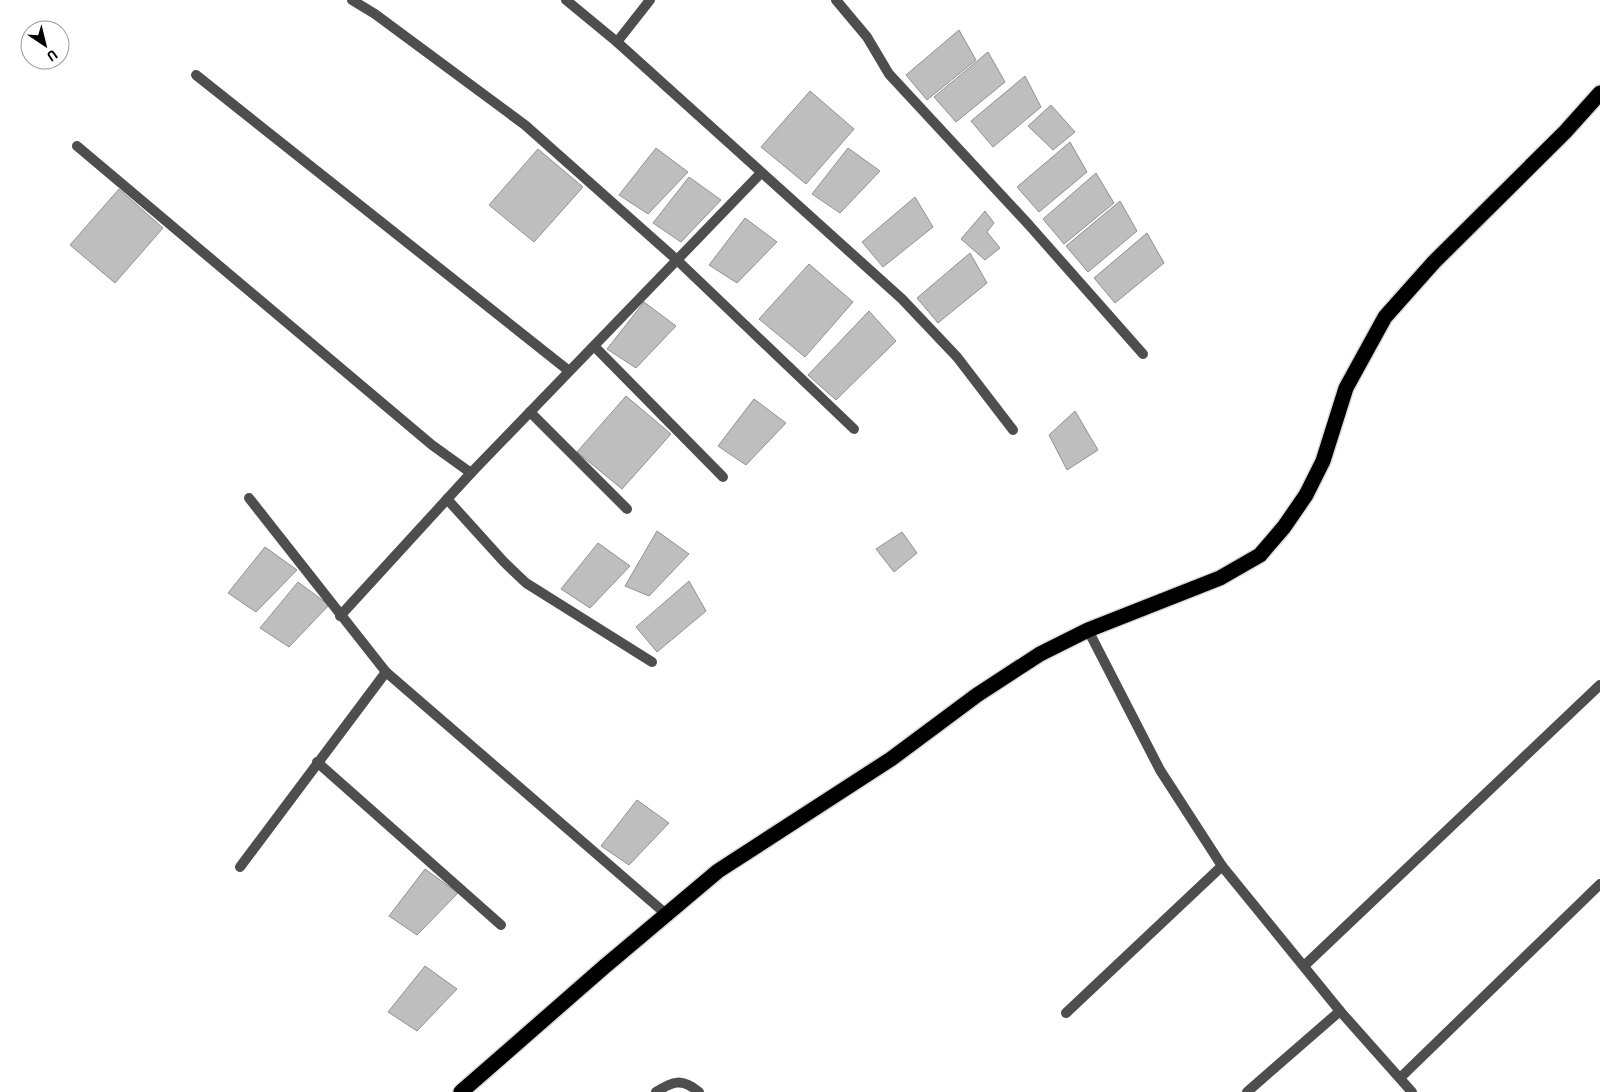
<svg xmlns="http://www.w3.org/2000/svg" width="1600" height="1092" font-family="'Titillium Web',sans-serif">
  <style>
    .building { fill: #bebebe; stroke: #929292 }
    .lines { fill: none; stroke-linecap: round; stroke-linejoin: round }
    .highway-casing { stroke: #dbdbdb; stroke-width: 18 }
    .street { stroke: #4e4e4e; stroke-width: 10 }
    .highway { stroke: #000; stroke-width: 15 }
  </style>
  <rect width="100%" height="100%" fill="#fff"/>
  <g class="building">
    <polygon points="959,30 976,60 927,100 906,75"/>
    <polygon points="988,52 1005,82 956,122 934,97"/>
    <polygon points="1025,76 1041,107 993,147 971,121"/>
    <polygon points="810,91 854,129 806,184 761,147"/>
    <polygon points="1051,105 1075,132 1053,150 1028,126"/>
    <polygon points="1070,142 1087,172 1039,212 1017,187"/>
    <polygon points="656,148 688,172 648,214 619,195"/>
    <polygon points="848,148 880,171 840,213 812,194"/>
    <polygon points="538,149 583,187 534,242 489,205"/>
    <polygon points="1096,173 1114,203 1064,244 1043,219"/>
    <polygon points="689,177 721,200 681,242 653,223"/>
    <polygon points="119,189 163,228 115,283 70,245"/>
    <polygon points="915,197 933,227 883,267 862,242"/>
    <polygon points="1120,201 1137,231 1088,272 1066,246"/>
    <polygon points="985,211 994,223 987,232 1000,248 985,260 961,239"/>
    <polygon points="745,218 777,242 737,283 709,265"/>
    <polygon points="1147,233 1164,263 1115,303 1094,278"/>
    <polygon points="970,253 987,283 938,323 917,298"/>
    <polygon points="809,264 853,302 805,357 759,319"/>
    <polygon points="644,302 676,326 636,368 607,349"/>
    <polygon points="869,311 896,341 836,400 808,375"/>
    <polygon points="626,396 671,434 622,489 577,452"/>
    <polygon points="754,399 786,423 746,465 718,446"/>
    <polygon points="1075,411 1098,450 1067,470 1049,435"/>
    <polygon points="657,531 689,554 649,596 625,586"/>
    <polygon points="902,532 917,553 894,572 876,549"/>
    <polygon points="598,543 630,566 590,608 561,589"/>
    <polygon points="265,547 297,570 256,612 228,593"/>
    <polygon points="689,581 706,611 657,652 636,627"/>
    <polygon points="298,582 329,605 289,647 260,628"/>
    <polygon points="637,800 669,823 629,865 601,846"/>
    <polygon points="425,869 458,893 417,935 389,916"/>
    <polygon points="425,966 457,989 417,1031 388,1012"/>
  </g>
  <g class="lines">
    <defs>
      <polyline id="highway" points="461,1092 604,967 718,871 891,759 977,695 1040,654 1088,630 1220,578 1260,555 1284,527 1306,495 1323,461 1346,388 1385,317 1434,262 1565,132 1600,93"/>
    </defs>
    <use href="#highway" class="highway-casing"/>
    <g class="street">
      <polyline points="352,0 375,14 525,125 677,260 854,429"/>
      <polyline points="566,0 617,42 902,299 957,357 1013,430"/>
      <polyline points="836,0 867,37 889,74 1029,225 1143,354"/>
      <polyline points="617,42 650,0"/>
      <polyline points="196,75 569,371"/>
      <polyline points="77,146 432,445 471,473"/>
      <polyline points="594,346 723,477"/>
      <polyline points="530,412 627,509"/>
      <polyline points="249,498 386,672 666,914"/>
      <polyline points="447,499 504,562 526,583 652,662"/>
      <polyline points="340,616 471,473 761,173"/>
      <polyline points="1088,630 1160,770 1222,866 1340,1011 1412,1092"/>
      <polyline points="317,762 501,925"/>
      <polyline points="240,867 386,672"/>
      <polyline points="1304,966 1600,685"/>
      <polyline points="1066,1013 1222,866"/>
      <polyline points="1400,1078 1600,884"/>
      <path d="M656 1092C673 1081 682 1078 699 1092"/>
      <polyline points="1247,1092 1340,1011"/>
    </g>
    <use href="#highway" class="highway"/>
  </g>
  <g transform="translate(45 45) rotate(145)"><circle r="24" fill="#ffffff" stroke="#999999"/>
  <path d="M0-4L9 19L0 12L-9 19Z" fill="#000000"/>
  <text y="-8" font-size="14" font-weight="bold" text-anchor="middle" fill="#000000">U</text>
  </g>
</svg>
